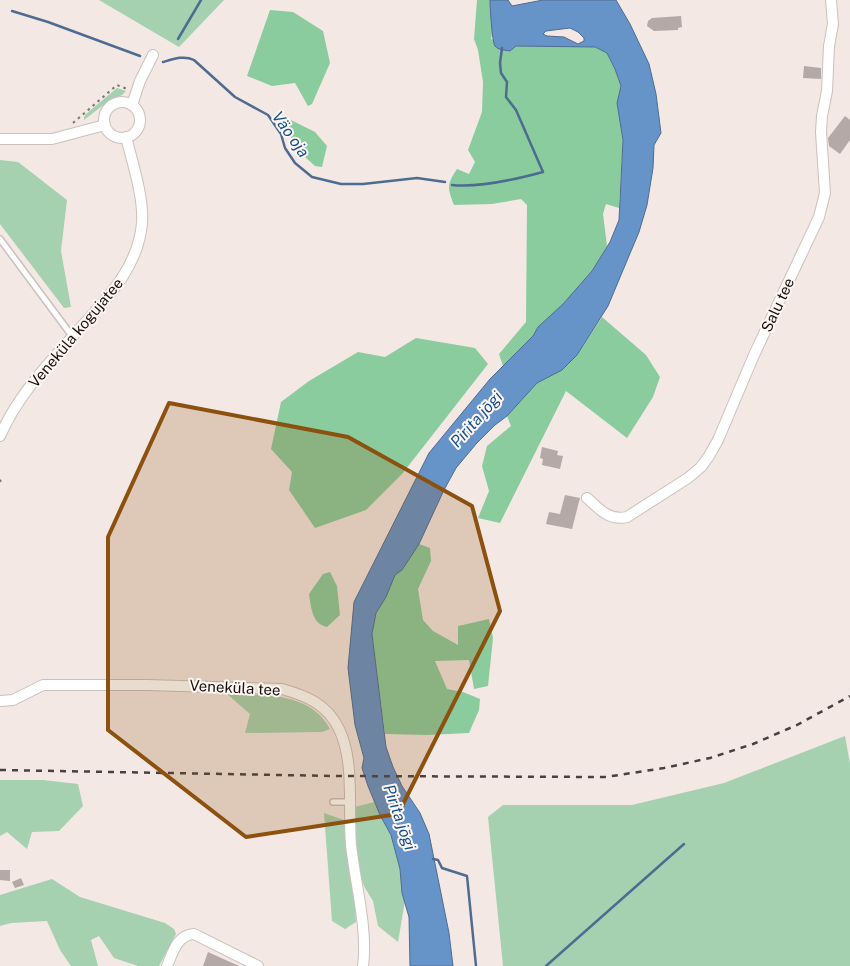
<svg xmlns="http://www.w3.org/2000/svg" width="850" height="966" font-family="'Public Sans',sans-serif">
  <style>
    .green { fill: #a5d1b1 }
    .forest { fill: #8acc9e }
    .water { fill: #6693c8; stroke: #4e6c91; fill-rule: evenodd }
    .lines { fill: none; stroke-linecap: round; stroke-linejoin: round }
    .stream { stroke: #4e6c91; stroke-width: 2.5 }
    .building { fill: #b5a9a7 }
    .lane-casing { stroke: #cbc0bc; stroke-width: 8 }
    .street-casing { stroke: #cbc0bc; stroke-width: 12 }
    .path { stroke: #7d7673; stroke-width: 2; stroke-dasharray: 2.5 4; stroke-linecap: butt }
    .lane { stroke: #fff; stroke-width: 5 }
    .street { stroke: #fff; stroke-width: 10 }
    .rail { stroke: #47423f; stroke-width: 2.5; stroke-dasharray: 6 6; stroke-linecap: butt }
    .marked { fill: #8c510f; fill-opacity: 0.2; stroke: #8c510f; stroke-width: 4; stroke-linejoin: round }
    .labels { text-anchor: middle; stroke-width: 4; stroke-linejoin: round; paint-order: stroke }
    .street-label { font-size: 15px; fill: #161210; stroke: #fff6f2 }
    .water-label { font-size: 16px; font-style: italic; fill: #0f5091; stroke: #fff6f2 }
  </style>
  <rect width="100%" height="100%" fill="#f3e8e4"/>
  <g class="green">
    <polygon points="99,0 224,0 179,47"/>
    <polygon points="117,88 126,91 122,95 106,103 84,120 84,117 86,114"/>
    <polygon points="0,160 18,162 67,200 61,251 71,307 64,308 0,224"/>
    <path d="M227 694C265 695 310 692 330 729L322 732 245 733 250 714Z"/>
    <polygon points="845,736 850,764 850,966 503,966 488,817 503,805 632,805 724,783"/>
    <polygon points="0,780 43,780 78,784 83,806 59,831 32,832 27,849 7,832 0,836"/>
    <polygon points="374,802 391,835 400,869 405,901 398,942 378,926 373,901 365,888 360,876 355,841 355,807"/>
    <polygon points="324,813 344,820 355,903 356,922 345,929 332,921"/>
    <polygon points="52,879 80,897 165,923 174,929 176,934 159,966 138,966 114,958 99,936 91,940 98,966 71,966 60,950 47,921 11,923 0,926 0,895"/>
  </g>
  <g class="forest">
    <path d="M477 0H490L493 29 491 39 516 46 594 47 607 53 615 69 621 86 617 103 623 140 619 208 606 204 603 214 607 246 592 271 563 304 538 327 533 336 503 366 499 354 526 322 527 205 521 199 492 204 454 205C447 188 447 184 457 169L469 174 475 162 468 150 482 112 483 82 478 50 474 39Z"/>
    <polygon points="270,10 293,12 323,31 330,63 312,104 308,106 295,83 272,86 247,76"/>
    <polygon points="289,119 315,132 327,146 322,167 315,166 295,148 284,120"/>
    <polygon points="602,317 646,355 660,377 653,397 627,438 566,391 500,523 478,518 489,491 482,466 487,446 511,426 507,416 537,383 577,355"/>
    <polygon points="416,338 475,348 488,364 402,474 366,510 315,528 289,490 292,472 271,449 281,402 309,381 358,352 385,357"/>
    <polygon points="419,544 430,548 431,561 418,589 423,620 433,631 458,645 458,626 489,619 493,638 488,686 474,689 469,660 435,661 447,689 463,692 480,699 479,710 469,733 427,735 385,734 372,634 376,613 386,597 395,575 402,570"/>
    <path d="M330 572 337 586 340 615 327 627C312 624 311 607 309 594L323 574Z"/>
  </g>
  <path class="water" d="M490 0H508L512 6 543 0H616L630 24 649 64 656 94 661 133 654 145 653 168 647 205 639 232 608 306 577 355 562 370 537 383 507 416 495 425 476 444 456 468 444 490 419 544 402 570 395 575 386 597 376 613 372 634 386 747 393 767 402 786 420 813 429 834 449 933 453 966H410L409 917 402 893 400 869 391 835 380 815 368 786 362 768 364 758 355 725 348 668 354 602 429 453 490 379 533 336 538 327 563 304 592 271 610 242 619 220 623 140 617 103 621 86 615 69 607 53 595 47 516 46 510 51C505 50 498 50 495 46 492 42 490 7 490 0ZM570 28 578 32 584 38V41L578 44 564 37 547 36 543 34 546 31Z"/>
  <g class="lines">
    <g class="stream">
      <polyline points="12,11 48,22 140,56"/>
      <polyline points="178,39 201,0"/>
      <path d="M163 62C173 59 184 55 194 60L235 97 268 115 281 134 285 148 295 163 312 177 341 184H363L417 178 445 182"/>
      <path d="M452 185C479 188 517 179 543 172L516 110 506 97 507 82 501 73 500 63 502 48"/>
      <polyline points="433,859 438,860 442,868 467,876 476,966"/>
      <polyline points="546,966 684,844"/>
    </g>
  </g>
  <g class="building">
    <polygon points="681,16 682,27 678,28 678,30 654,31 647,26 648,21 652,18"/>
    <polygon points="804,66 821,68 821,79 803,78"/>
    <polygon points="845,116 850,120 850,140 840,154 829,146 828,138"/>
    <polygon points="542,447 558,451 557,455 563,456 560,469 542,465 543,459 540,458"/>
    <polygon points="565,495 580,498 572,529 546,524 549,512 560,514"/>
    <polygon points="0,870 10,870 10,881 0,880"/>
    <polygon points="21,878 24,885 15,888 12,882"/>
    <polygon points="208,952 239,966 203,966"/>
  </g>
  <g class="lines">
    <defs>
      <g id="lane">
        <polyline points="0,239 72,336"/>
        <polyline points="333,802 349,802"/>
      </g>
      <g id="street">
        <circle cx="122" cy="120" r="18"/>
        <polyline points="132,105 140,81 153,55"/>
        <polyline points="0,139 52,139 105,125"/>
        <path d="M0 436C17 397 46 366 74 335 104 301 138 270 142 223 144 198 132 161 126 137"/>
        <path d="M587 498C600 509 608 521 627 517L688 478 701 467 709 456 718 440 754 355 819 217 825 193 821 132 822 116 827 91 829 46 833 24 831 0"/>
        <path d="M0 701 13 700 43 685H147L282 689C307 696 327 704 339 729 355 762 348 809 351 845 355 882 368 929 363 966"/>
        <path d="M167 966C173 952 177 935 194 934L258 966"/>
      </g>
    </defs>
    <use href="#lane" class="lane-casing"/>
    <use href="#street" class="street-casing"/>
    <g class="path">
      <polyline points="73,123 117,85 127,89"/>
      <polyline points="0,482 1,479"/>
    </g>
    <use href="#lane" class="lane"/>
    <use href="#street" class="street"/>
    <polyline class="rail" points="0,770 335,776 606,777 664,768 710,758 753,744 797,725 850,696"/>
  </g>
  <path class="marked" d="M169 403 348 437 472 506 500 611 398 814 246 837 108 730V537Z"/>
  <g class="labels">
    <g class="street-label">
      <text transform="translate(778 305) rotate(-65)" y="5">Salu tee</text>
      <text transform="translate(76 333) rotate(-50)" y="5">Veneküla kogujatee</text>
      <text transform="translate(235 688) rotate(3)" y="5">Veneküla tee</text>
    </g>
    <g class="water-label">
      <text transform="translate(291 134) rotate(55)" y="6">Väo oja</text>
      <text transform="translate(476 419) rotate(-48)" y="6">Pirita jõgi</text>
      <text transform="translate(400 817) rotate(71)" y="6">Pirita jõgi</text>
    </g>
  </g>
</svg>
